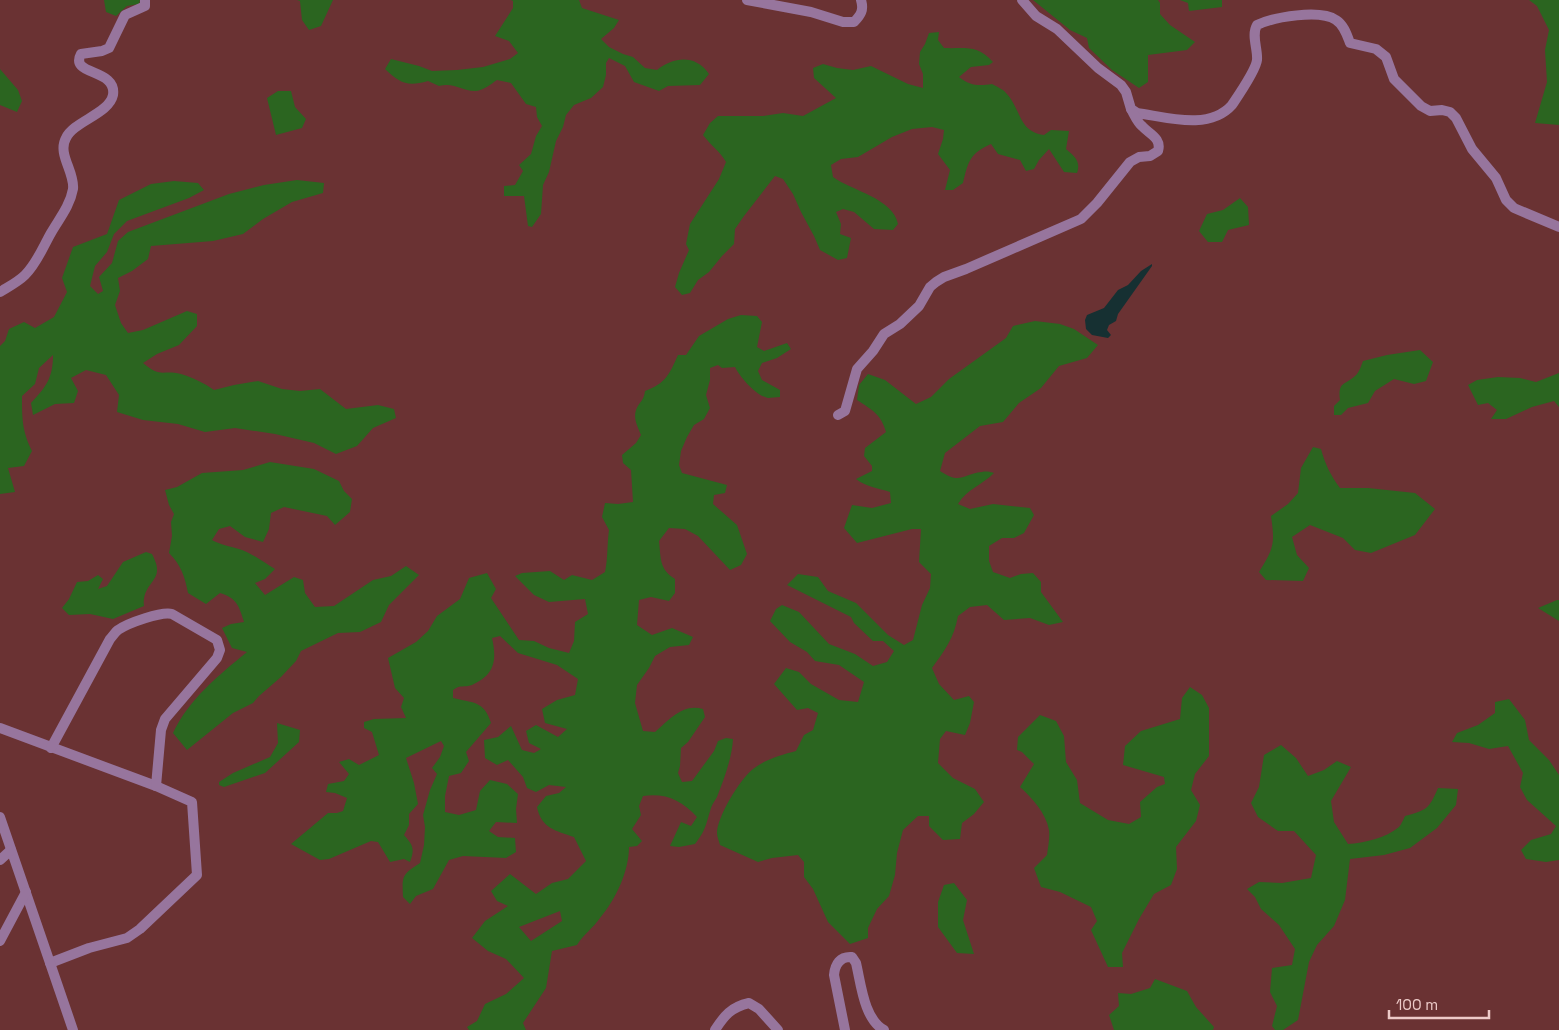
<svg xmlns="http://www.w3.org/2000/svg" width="1559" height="1030" font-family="'Space Grotesk',sans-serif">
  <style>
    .green { fill: #2b6520; fill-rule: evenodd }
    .water { fill: #163032 }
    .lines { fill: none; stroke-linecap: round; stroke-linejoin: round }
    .minor { stroke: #97759d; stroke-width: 10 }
  </style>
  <rect width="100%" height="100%" fill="#6a3233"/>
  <g class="green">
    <polygon points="104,0 140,0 139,4 127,6 116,16 106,12"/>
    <polygon points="297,0 333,0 321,26 309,30 302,20 300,1"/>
    <path d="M511 0H579L582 8 619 20 614 28 601 39 609 47 623 54 633 57 645 68 657 70C674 57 695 54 709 74L700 85 668 86 659 91 634 82 625 66 609 58 606 63V75L603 87 591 98 574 105 566 115 563 127 556 141 549 172 543 185 541 214 532 227 528 226 524 196H504V186L515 185 523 171 519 165 531 154 536 136 542 126 537 117 536 107 526 104 511 83 497 80C491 84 483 91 475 91 461 91 455 82 439 86L428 81C407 87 400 83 385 69L391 59 419 66 432 71 457 70 483 67 510 59 518 53 509 41 495 36 513 8V1Z"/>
    <polygon points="1033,0 1158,0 1160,3 1160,14 1170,25 1195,42 1187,50 1148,55 1148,82 1139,88 1112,70 1089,48 1087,38 1070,30"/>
    <polygon points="1180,0 1222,0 1222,7 1189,11 1188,3"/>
    <polygon points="1529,0 1559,0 1559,125 1535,123 1547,82 1545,50 1549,30 1537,6"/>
    <path d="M939 32 938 40 944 48C965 49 977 44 993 62L989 65 971 67 959 77C970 86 979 86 992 84 997 87 1003 89 1006 93 1021 108 1018 132 1044 135L1051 130 1069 131 1066 149C1075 157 1081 161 1077 173L1064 172 1049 149 1039 160 1034 169 1026 171 1020 160 998 154 991 144C970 153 968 162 963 183L953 190H945L950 170 938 154 943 139 944 130 932 127 912 129 892 137 858 157 841 159 831 165 833 177C852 191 893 198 898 224L893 230 874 229 854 212 843 209 836 212 841 224 840 234 851 238 847 258 838 260 820 250 814 236 801 212 793 194 783 179 775 176 744 216 735 229 734 244 722 256 709 272 698 280 690 293 682 295 675 287 679 273 689 250 686 244 690 224 719 179 726 162C720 151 711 146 703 135L710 123 718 116H763L783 113 803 116 836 98 814 78 813 68 823 64 837 68 853 70 871 66 908 84 923 88V74L919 64 920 52 925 44 929 33Z"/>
    <polygon points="0,69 18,90 22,101 17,112 0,105"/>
    <polygon points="278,91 291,91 295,107 306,119 302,128 276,135 267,98"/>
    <path d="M297 180 324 183 323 193 292 202 263 219 243 234 213 241 151 246 148 259 132 271 118 278 120 291 115 305 121 323 128 333 143 330 187 311 197 314V326L179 345 157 354 143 363C162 379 162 369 181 374 194 378 204 383 214 390L234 385 258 381 282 389 300 391 320 389 346 409 378 405 394 409 396 418 373 428 357 446 336 454 314 443 275 434 235 428 205 432 178 424 143 420 117 412 119 395 106 375 86 370 71 378 78 391 74 403 55 404 33 415 31 403C46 387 53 378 53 355L39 368 35 384 22 396C22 418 22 431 32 451L24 466 8 468 15 492 0 494V346L5 341 9 329 24 322 35 328 54 317 67 292 62 278 73 247 107 234 119 200 151 184 174 181 198 183 204 190 189 198 127 221 114 234 107 252 95 266 90 286 98 294 103 291 99 277 112 263 118 241 128 232 229 194 264 185Z"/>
    <polygon points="1240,198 1248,207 1249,225 1228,230 1222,242 1208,242 1199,231 1207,214 1223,210"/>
    <path d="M741 315 757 316 762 322 757 347 764 351 787 343 791 349 777 358 762 363 758 371 762 380 780 390V397C776 397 771 398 768 398 756 396 740 377 735 367L722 368 718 365 710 368V380L706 395 710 408 704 419 694 425 687 437 681 451 679 465 682 473 727 485 725 493 714 495 713 504 737 525 747 554 741 565 730 570 698 536 685 529 669 528 659 541C661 558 659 569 675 579V593L669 601 651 597 639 600 637 625 652 635 672 628 693 637 689 645 670 647 655 656 649 668 637 685 635 703 643 731 655 732C669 720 683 703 703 709L705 717 688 742 681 748 680 766 678 773 682 782 692 781 714 751 718 741 726 738 733 739C732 758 724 779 717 797 715 801 712 804 711 808 706 824 706 830 695 844L679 847 670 846 681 822 691 826 697 817C681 800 666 793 643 796L639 806 641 815 632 829 642 841 637 846 629 847C629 871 616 899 600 918 593 928 584 934 577 945L552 951 546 988 523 1023 526 1030H469L467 1027 477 1021 485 1004 506 994 524 978 506 959 488 951 472 938 485 921 508 906 497 901 491 891 510 874 536 894 552 883 568 879 586 861 574 837C556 831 541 828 537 807L546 796 559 793 566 787 549 785 536 792 527 788 523 777 508 760 497 765 485 758 484 740 498 737 511 726 522 750 534 753 541 749 529 743 526 731 536 725 558 737 567 729 545 723 542 709 557 700 575 695 578 679 557 665 518 653 500 636 492 638C497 660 495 675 472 685 464 688 461 684 453 690V698C472 703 484 700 491 723L466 752 469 761 461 773 449 776 445 796V812L459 815 476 810 480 791 490 780 507 784 518 794 516 809 517 823 496 822 489 831 498 837 515 838 516 852 506 858 463 856 449 860 433 889 416 896 410 904 403 897C402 875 402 875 420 863L424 845 425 827 423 815 430 790 437 774 432 768 440 757 444 746 441 741 406 758 414 783 418 804 409 814V825L404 835C413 845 415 849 410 862L404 859 390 862 378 842 371 841 329 859 320 860 291 844 328 813H337L343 811 347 798 335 793 326 792 328 784 344 781 349 774 339 762 349 759 359 765 379 755 372 732 364 728V722L374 719 406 718 401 707 404 698 395 688 388 658 416 642 428 631 437 616 460 599 469 578 487 573 496 589 491 598 519 640 534 641 549 648 569 653 574 641 575 622 588 614 585 599 549 602 534 595 515 576 522 573 550 571 564 580 572 575 592 580 605 572C608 558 607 544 609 530L602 517 605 503 618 504 633 502 631 470 623 463 622 455 636 443 641 435C638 427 633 419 636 410 639 402 644 401 645 391 666 383 669 375 678 355H686L699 336 728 319ZM560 911 562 921 531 941 519 927Z"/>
    <path d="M1035 321 1060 324 1074 329 1098 345 1087 358 1059 366 1041 388 1019 403 1003 422 980 426 945 453 940 471C961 485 962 474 982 472 986 471 991 472 994 473 982 485 967 489 958 504L970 509 993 504 1030 508 1034 515 1024 533 1014 538H1002L989 546V561L993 572 1010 578 1021 574 1033 573 1041 582V592L1063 622 1049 625 1030 618 1004 620 987 605 970 607 958 616C954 638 945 650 932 668L939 684 954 700 969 696 974 702 970 723 965 735 946 731 940 739 938 763 953 778 975 789 984 802 974 814 962 823 960 839 943 840 929 826V816H918L903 830 897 853 895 875 889 896 877 909 868 928V938L850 944 828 922 813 889 804 877V862L798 855 772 858 758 862 720 845C719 841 717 837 717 833 717 817 740 779 753 769 766 759 781 755 796 751L804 735 813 730 818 713 808 708 797 710 774 684 786 668 799 672 811 684 839 700 858 702 864 682 839 665 815 661 807 652 790 642 770 621 776 609 782 605 799 612 829 644 855 654 873 666 887 662 894 651 883 641H873L854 623 851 617 787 585 798 574 818 577 828 591 856 603 888 635 904 645 913 640 922 605 930 588 931 574 919 562 921 529H912L857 543 844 528 852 505 872 508 891 503 890 492C878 488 866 487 856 479L872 471V466L864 456 865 448 886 432C881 414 872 410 857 400L859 385 868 374 885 380 916 404 931 397 949 379 1006 338 1013 326Z"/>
    <path d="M1420 350 1433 362 1426 381 1414 384 1394 379 1375 391 1368 403 1348 408 1341 415H1334V406L1340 400C1338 381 1344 386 1355 376 1359 373 1361 366 1363 361L1387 355Z"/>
    <polygon points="1559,373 1559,407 1554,401 1532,407 1506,419 1491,419 1497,410 1488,403 1478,405 1468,385 1477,380 1498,377 1520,378 1536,382"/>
    <path d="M1313 447 1321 449C1325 464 1331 476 1340 488H1368L1415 493 1435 509 1415 535 1371 553 1355 550 1343 538 1310 525 1292 537 1297 555 1309 568 1303 581 1266 580 1259 572C1274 548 1275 544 1271 516L1288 504 1298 493 1301 468Z"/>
    <path d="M270 462 314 469 339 481 344 491 352 499 350 512 335 525 327 516 284 507 271 513 269 529 263 542 245 537 230 526 219 529 212 540C221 545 229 546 239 549 252 553 263 562 275 569L265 579 255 583 265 595 294 577 303 580 305 593 315 607 334 606 373 580 391 576 406 566 419 575 389 605 381 622 360 632 338 633 301 651 296 661 281 677 259 696 253 703 233 713 187 750 173 733C189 699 219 675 247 652L232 648 222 628 231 624 244 622C239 606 237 598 220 593L206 604 188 593C185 577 181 565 169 553L172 536 171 522 174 514 169 505 165 490 177 487 202 473 243 470Z"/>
    <path d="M146 552 152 554C154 558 157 564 157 569 158 582 142 586 144 606L113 619 90 614 69 615 62 608 69 599 77 582 88 581 98 575 103 579 98 589 107 586 123 562Z"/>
    <polygon points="1559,600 1559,621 1538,608 1557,600"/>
    <path d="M1190 687 1202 695 1209 708V756L1195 774 1191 790 1200 805 1196 821 1176 847 1177 869 1171 885 1154 894 1139 919 1122 953 1123 967H1108L1091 930 1097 921 1091 907 1060 892 1041 887 1034 868 1047 855C1048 847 1050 838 1049 830 1046 813 1032 798 1020 787L1034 764 1022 752 1017 750 1018 737 1040 715 1056 721 1064 736 1066 762 1077 780 1080 803 1108 820 1129 824 1141 817 1140 802 1157 787 1165 784 1164 777 1123 765 1125 746 1141 731 1180 719 1182 698Z"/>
    <polygon points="1509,699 1525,720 1529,740 1549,760 1559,775 1559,860 1546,862 1526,859 1521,850 1531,840 1551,834 1556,826 1527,800 1520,787 1523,773 1508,746 1489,749 1469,743 1452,742 1457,733 1478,725 1495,713 1495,702"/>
    <polygon points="277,723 300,730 299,742 265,773 224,787 219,785 219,782 233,773 270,757 278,743"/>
    <path d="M1281 745 1296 758 1308 776 1324 770 1337 761 1351 767 1331 801 1334 822 1348 844C1364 843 1386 838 1399 827 1401 825 1403 820 1405 816 1427 810 1429 809 1438 788L1458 789 1456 805 1437 828 1410 848 1384 855 1350 859 1345 900 1334 926 1317 945 1309 962 1298 1020 1283 1030H1275L1272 1026 1277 1006 1270 992 1272 968 1292 965 1295 949 1279 925 1261 909 1255 897 1247 889 1259 882 1282 883 1311 878 1316 855 1294 831H1278L1258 817 1251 803 1259 787 1264 755Z"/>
    <polygon points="954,883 967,900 963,920 974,954 957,953 938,927 938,902 944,885"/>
    <polygon points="1155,979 1187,991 1196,1007 1214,1027 1213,1030 1114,1030 1109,1015 1119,1006 1118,993 1131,994 1150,988"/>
  </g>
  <polygon class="water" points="1152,264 1152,266 1118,314 1116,321 1109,325 1107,330 1111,335 1108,338 1092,335 1086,329 1085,320 1087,315 1104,308 1118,290 1128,285 1141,271"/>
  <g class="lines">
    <g class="minor">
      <path d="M747 0 811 12 843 22H854C861 15 864 10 861 0"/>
      <path d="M1022 0 1036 16 1057 29 1098 68 1121 85 1126 92 1131 109 1137 113C1166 117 1209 131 1232 105 1238 96 1256 70 1257 60 1258 49 1251 35 1257 25 1274 17 1320 9 1336 20 1344 25 1347 35 1350 43L1376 49 1386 57 1394 79 1421 106 1430 111 1442 110 1450 112 1456 118 1472 149 1496 178 1506 200 1514 208 1559 227"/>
      <path d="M0 292C8 287 18 282 25 275 37 263 43 247 51 233 59 219 70 206 73 189 75 172 57 154 66 138 74 121 109 114 113 95 117 68 69 76 81 54L102 51 109 48 125 15 145 6V0"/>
      <path d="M838 415 845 411 857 369 873 351 884 334 900 324 919 306 930 287 936 282 944 277 966 269 1081 219 1097 203 1130 162 1139 157 1150 156 1158 151C1162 138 1149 134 1142 126 1137 122 1134 114 1131 109"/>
      <polyline points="0,728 156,786 192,802 197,875 140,929 127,938 89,948 50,963"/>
      <path d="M51 748 110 639C113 636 115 632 118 630 128 623 162 611 172 614L217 640 220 650 217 658 165 719 161 730 156 786"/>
      <polyline points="0,817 73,1030"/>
      <polyline points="0,860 11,850"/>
      <polyline points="0,941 26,892"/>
      <path d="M715 1030C724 1016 731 1007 749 1003L759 1009 778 1030"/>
      <path d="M845 1030 834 975C835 964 840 956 852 957L856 963C861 984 864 1019 884 1030"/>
    </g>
  </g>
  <path d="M1389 1010v8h100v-8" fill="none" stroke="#edcac8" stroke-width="2.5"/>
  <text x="1396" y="1010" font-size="15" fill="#edcac8" stroke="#6a3233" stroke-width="4" paint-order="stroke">100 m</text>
</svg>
